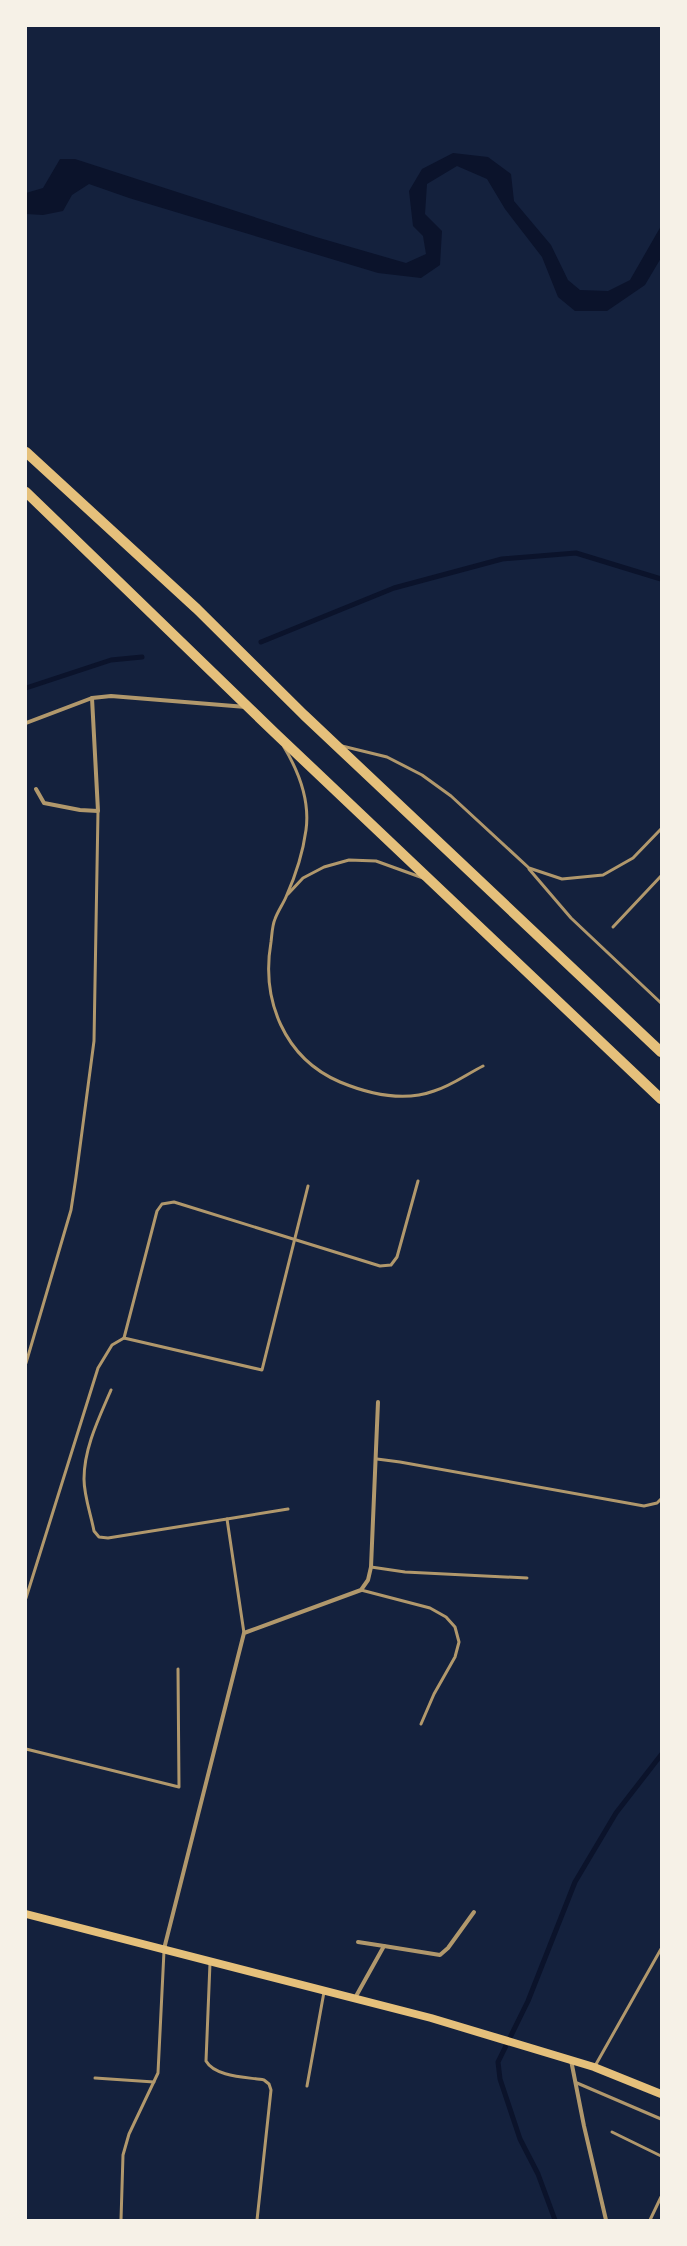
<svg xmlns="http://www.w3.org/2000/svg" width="687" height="2246" font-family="'Fira Sans',sans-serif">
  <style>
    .water { fill: #0b132b }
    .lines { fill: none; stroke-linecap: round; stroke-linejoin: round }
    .stream { stroke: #0b132b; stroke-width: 5 }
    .service { stroke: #b1986c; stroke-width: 3 }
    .minor { stroke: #b1986c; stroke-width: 4 }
    .secondary { stroke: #e5c07b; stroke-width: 8 }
    .primary { stroke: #e5c07b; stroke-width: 10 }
  </style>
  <rect width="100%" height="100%" fill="#14213d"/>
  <polygon class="water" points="453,153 488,157 511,174 514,201 551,245 568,280 580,290 608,291 630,280 661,226 661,258 645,285 607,311 575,311 558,297 542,257 505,209 487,179 457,166 427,184 425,214 442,231 440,265 421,278 378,273 129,198 89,184 72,195 63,211 43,215 26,214 26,193 43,188 60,159 75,159 316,237 406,263 426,254 423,236 413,226 409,191 422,169"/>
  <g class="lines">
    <g class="stream">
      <polyline points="261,642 394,588 502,559 576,553 661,579"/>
      <polyline points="26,688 111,660 142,657"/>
      <polyline points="555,2220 538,2174 520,2139 500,2079 498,2062 528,2001 575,1882 616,1813 661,1755"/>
    </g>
    <g class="service">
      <polyline points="342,746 387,757 422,775 451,796 529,868 562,879 603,875 633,858 661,829"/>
      <path d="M284 747C299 772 310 801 306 830 303 852 295 877 286 897 283 904 278 911 275 919 272 926 272 935 271 942 261 1000 284 1058 340 1082 369 1094 404 1102 434 1091 451 1086 467 1074 483 1066"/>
      <polyline points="529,869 571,918 661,1003"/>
      <polyline points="288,894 303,878 324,867 349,860 376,861 423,878"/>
      <polyline points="613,927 661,876"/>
      <polyline points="124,1338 157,1211 162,1204 174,1202 380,1266 391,1265 397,1257 418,1181"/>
      <polyline points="26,1363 71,1210 76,1177 94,1041 98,811"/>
      <path d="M111 1390C99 1418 84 1448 84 1479 84 1496 91 1515 94 1531L99 1537 108 1538 227 1519 244 1633"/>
      <polyline points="377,1459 400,1462 644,1506 657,1503 661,1499"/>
      <polyline points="227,1519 288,1509"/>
      <polyline points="371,1567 405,1572 527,1578"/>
      <polyline points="361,1590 430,1608 446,1617 455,1627 459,1642 455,1657 434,1694 421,1724"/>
      <polyline points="26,1598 98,1368 112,1345 124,1338 262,1370 308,1186"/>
      <polyline points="26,1749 179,1787 178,1669"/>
      <path d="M210 1963 206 2061C215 2077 247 2077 264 2080L269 2084 271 2090 257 2220"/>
      <polyline points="595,2066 661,1949"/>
      <polyline points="95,2078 154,2082"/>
      <polyline points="577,2083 661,2119"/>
      <polyline points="307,2086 324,1992"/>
      <polyline points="612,2132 661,2156"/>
      <polyline points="121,2220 123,2155 129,2134 158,2073 164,1951"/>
      <polyline points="650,2220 661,2197"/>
    </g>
    <g class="minor">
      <polyline points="26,723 92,698 111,696 246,707"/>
      <polyline points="36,789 44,803 80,810 98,811 92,698"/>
      <polyline points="358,1942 384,1946"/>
      <polyline points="164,1949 244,1633 361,1590 368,1580 371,1567 378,1402"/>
      <polyline points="355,1998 384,1946 440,1955 448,1948 474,1912"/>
      <polyline points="571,2060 584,2126 606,2220"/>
    </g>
    <polyline class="secondary" points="26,1914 431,2018 594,2067 661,2094"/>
    <g class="primary">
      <polyline points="26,452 197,609 304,715 661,1052"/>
      <polyline points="26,492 275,733 661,1099"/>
    </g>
  </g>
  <rect width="687" height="2246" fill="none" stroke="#f6f1e7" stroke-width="54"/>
</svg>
